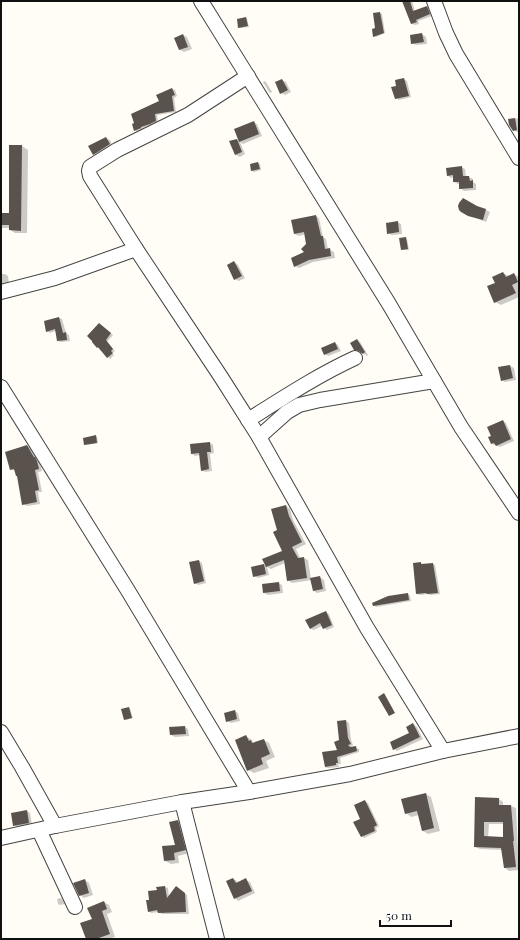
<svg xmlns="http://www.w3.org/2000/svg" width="520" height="940" font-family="'Playfair Display',serif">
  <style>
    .shadow { fill: #0003; fill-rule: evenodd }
    .building { fill: #5a524d; fill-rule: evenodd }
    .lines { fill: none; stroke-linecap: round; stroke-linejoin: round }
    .minor-casing { stroke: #444; stroke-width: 16 }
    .minor { stroke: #fff; stroke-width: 14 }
  </style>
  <rect width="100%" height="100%" fill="#fffdf5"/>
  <g class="shadow">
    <polygon points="403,1 412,1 415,11 427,7 429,8 432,16 418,21 419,24 415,25 412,24"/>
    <polygon points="380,13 382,14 385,33 376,37 374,36 376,29 374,14"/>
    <polygon points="246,18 247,19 249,27 240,28 239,27"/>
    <polygon points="422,34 426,37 427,44 416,45 412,43"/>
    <polygon points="183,35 187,37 192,49 184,52 180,50 175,38"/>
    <polygon points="404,79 407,81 411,97 399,100 396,98 397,86"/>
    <polygon points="282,80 286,82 291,92 285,95 281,93"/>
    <polygon points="265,81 266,82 272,92 270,93 269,92 263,82"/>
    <polygon points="172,89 175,90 177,96 174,98 176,112 157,115 158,122 143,128 143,130 137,132 135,130"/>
    <polygon points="519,118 519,132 517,132 513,130 509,120"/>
    <polygon points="253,122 257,124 262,136 243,144 240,142 245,154 240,157 236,155 231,142 237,140 239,141"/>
    <polygon points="106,138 110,140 113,147 97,156 94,154"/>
    <polygon points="22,146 28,150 27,233 15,233 10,230 10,228 1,228 1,214 10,214"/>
    <polygon points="258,163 260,164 261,170 254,172 252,171"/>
    <polygon points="461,167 465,169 466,177 469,177 473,179 473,182 476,184 476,190 464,191 460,188 460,184 458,184 454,182 454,177 451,178 447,175"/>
    <polygon points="477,206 490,212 486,222 473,217 465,214"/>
    <polygon points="316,216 319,218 323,237 326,239 328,250 330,250 334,252 335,258 313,262 299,268 295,266 306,252 307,244 306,234 299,236 295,234 292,221"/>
    <polygon points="397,222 401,224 402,234 392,235 388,233"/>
    <polygon points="406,239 407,239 409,250 402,250"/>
    <polygon points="234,262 238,265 245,278 239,281 235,279"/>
    <polygon points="503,273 509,276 514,274 519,277 519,288 518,288 519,292 519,297 501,305 495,302 496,283"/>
    <polygon points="1,274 5,274 8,276 9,284 1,286"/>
    <polygon points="59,318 62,319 66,333 69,335 70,341 61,342 58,341 56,331 50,333 47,331"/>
    <polygon points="102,326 113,335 107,342 115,351 112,353 114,355 110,359 97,347"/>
    <polygon points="357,340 360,342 368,355 367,356 362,352 355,349"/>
    <polygon points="335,343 338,345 341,351 328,356 325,354"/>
    <polygon points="510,366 514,368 516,380 505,382 502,380"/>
    <polygon points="503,421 506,423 514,441 500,447 492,444 492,436"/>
    <polygon points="96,436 97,437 98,443 86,445 85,444"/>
    <polygon points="210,443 213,445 214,453 210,454 212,471 205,472 202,470 200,455 195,456 192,454"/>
    <polygon points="27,446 31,448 37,459 40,463 42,471 38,472 42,492 38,492 40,504 27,506 23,504 18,476 15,471 11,469"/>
    <polygon points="286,506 290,509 293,520 306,544 296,549 300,558 304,558 308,560 311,579 320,577 324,580 326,591 317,593 314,591 312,580 292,583 288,580 285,563 271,569 267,567 269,575 258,578 254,576 264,565 266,566 284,551 278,530"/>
    <polygon points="199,561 202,563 206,583 198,585 195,583"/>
    <polygon points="421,563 424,565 433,564 435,565 440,594 430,595 428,594 420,595 417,594"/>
    <polygon points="278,583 282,585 283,593 268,595 264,593"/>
    <polygon points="408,594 410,596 411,601 376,607 374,605"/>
    <polygon points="326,612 329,614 334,627 327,630 322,626 314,630 311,629 307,621"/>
    <polygon points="129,708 130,709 133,718 126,720 125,719"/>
    <polygon points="235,711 238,713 240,721 231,723 227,721"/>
    <polygon points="346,721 349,723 351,740 353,745 351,746 352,748 356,748 359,749 359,752 340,758 341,764 338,764 339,767 328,768 325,767 338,750"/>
    <polygon points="413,724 417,727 423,739 397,751 394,749 410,733"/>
    <polygon points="185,727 188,729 189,736 175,737 171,735"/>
    <polygon points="246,736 252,740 253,743 264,740 269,743 275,757 266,761 269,768 254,773 248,770"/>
    <polygon points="426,794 431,797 440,831 428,834 423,831 419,815 411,817 406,813"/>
    <path d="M476 798 499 799 503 802V806H511L516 808 519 870 509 871 505 868 503 850 480 849 475 847ZM489 824H504V838H488Z"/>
    <polygon points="365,802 368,803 379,826 376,828 377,832 364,838 362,836 362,819"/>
    <polygon points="27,811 30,813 32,825 18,827 14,825"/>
    <polygon points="178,821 183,824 190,853 178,856 179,863 171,864 165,861 176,846"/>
    <polygon points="233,879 237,881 238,883 246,880 250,882 255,893 238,901 235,898"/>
    <polygon points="85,880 89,883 93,895 84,898 80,895"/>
    <polygon points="165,887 168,888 169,897 179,889 187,895 189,914 162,914 159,912 151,913 149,911 150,901 158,891"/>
    <polygon points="61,898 62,899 65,904 60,905 58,904 57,899"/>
    <polygon points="104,902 109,905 112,912 107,914 115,937 109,939 87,939 93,919"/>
  </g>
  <g class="building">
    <polygon points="402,1 410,1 413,11 427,6 430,14 416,20 417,22 411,24"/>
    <polygon points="380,12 384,33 373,37 372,29 375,28 373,13"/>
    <polygon points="246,17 248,26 238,28 237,19"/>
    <polygon points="422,33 424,42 411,44 410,35"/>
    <polygon points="183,34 188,47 179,50 174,38"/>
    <polygon points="404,78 409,96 395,99 391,87 396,86 395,80"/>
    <polygon points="282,79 288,90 280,94 275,82"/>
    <polygon points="172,88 175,95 172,96 174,111 155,114 156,121 150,124 141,127 141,128 134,131 132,124 134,123 131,114 159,101 156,95"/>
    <polygon points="515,118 517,130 513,131 509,125 508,119"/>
    <polygon points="254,121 259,134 239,142 234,129"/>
    <polygon points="106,137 110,144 93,155 88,146"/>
    <polygon points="237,139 242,152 235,155 229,141"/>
    <polygon points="9,145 22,145 21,231 9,230 9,225 1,225 1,213 9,213"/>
    <polygon points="258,162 260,169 251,171 250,164"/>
    <polygon points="462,166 463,176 469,176 470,181 473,180 473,188 459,189 459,182 453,182 453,175 447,176 446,168"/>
    <polygon points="463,198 477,206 486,209 483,220 468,216 461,212 459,210 458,206 459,203"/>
    <polygon points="316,215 321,236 323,236 325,249 330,248 331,256 309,260 294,267 291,258 304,252 301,249 306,244 304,232 294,234 291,220"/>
    <polygon points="398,221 399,232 387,234 386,223"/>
    <polygon points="406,237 408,249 401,250 399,238"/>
    <polygon points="234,261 242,276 234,280 227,265"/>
    <polygon points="503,272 506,277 514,273 518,282 512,285 516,293 494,303 487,286 495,283 492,277"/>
    <polygon points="59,317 63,333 66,332 67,340 57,341 55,329 46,332 44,321"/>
    <polygon points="99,323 111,333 106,340 113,349 111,351 113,353 107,358 98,347 97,348 92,342 92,341 87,336"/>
    <polygon points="357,339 365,352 363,354 359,351 354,350 350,343"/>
    <polygon points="335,342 338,349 324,355 321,348"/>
    <polygon points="510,365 513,378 501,381 498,367"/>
    <polygon points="503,420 511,439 496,446 494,443 491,444 488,437 491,436 487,427"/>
    <polygon points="96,435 97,443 84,445 83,438"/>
    <polygon points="210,442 211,452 207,452 209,469 201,471 199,453 191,454 190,444"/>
    <polygon points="27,445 32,454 34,457 35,457 37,461 39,469 35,470 39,490 35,491 37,502 22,505 17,476 16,476 14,469 10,470 5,452"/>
    <polygon points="286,505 289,516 302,542 292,547 298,558 304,557 307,578 287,581 284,560 266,567 262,559 282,551 273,532 277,530 271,509"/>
    <polygon points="199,560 204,581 194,584 189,562"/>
    <polygon points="421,562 421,564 433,563 438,593 427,594 426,593 416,594 413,563"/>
    <polygon points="264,564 266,574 253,577 251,567"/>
    <polygon points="320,576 323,589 313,591 310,578"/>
    <polygon points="279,582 280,591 263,593 262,584"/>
    <polygon points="408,593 409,600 373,606 372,603 388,596"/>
    <polygon points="326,611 332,625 323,629 320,623 310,629 305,620"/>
    <polygon points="384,693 395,713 389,716 378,697"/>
    <polygon points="129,707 132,718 124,720 121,709"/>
    <polygon points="235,710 237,719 226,722 224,713"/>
    <polygon points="346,720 348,738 351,744 348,745 350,747 356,746 357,751 337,757 338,763 336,763 336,765 325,767 322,752 337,750 334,742 339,740 337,721"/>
    <polygon points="413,723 420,737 393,750 390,742 409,733 406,727"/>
    <polygon points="185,726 186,734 170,735 169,727"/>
    <polygon points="246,735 249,741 251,740 252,743 264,739 270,754 261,758 263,764 247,771 235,740"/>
    <polygon points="426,793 434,828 422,831 417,811 405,814 401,799"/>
    <path d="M475 797 499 798V805H511L514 841H513L516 867 504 868 501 848 474 847ZM484 822H503V837L484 836Z"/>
    <polygon points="365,800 377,825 374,827 375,831 361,837 353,822 360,819 354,805"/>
    <polygon points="27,810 29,823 13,826 11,813"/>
    <polygon points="178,820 186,850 174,853 175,860 164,861 162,846 175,845 169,822"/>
    <polygon points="233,878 236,883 246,878 252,891 234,899 226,881"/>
    <polygon points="85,879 89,893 79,896 73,883"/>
    <polygon points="165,886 167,898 176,886 185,893 186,912 158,913 157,910 148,912 146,900 149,900 148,891 157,890 156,887"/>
    <polygon points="104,901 107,909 102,911 110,934 96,939 86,939 80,923 92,919 87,908"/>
  </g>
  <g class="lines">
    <defs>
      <g id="minor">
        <polyline points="201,1 389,304 461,427 519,513"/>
        <polyline points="434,1 446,33 456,54 519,158"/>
        <polyline points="248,76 188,115 117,150 90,167 89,171 90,176 136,249 221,377 259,437 367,628 443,751"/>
        <polyline points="1,292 55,278 136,249"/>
        <polyline points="1,387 127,589 249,792"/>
        <path d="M248 420C283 398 318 375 355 358"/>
        <polyline points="259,437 287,412 299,405 320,400 434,381"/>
        <polyline points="1,732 22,767 55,826"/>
        <polyline points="182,802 217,939"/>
        <polyline points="39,830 75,907"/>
        <polyline points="1,838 55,826 182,802 249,792 350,774 443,751 519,736"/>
      </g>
    </defs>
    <use href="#minor" class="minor-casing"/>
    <use href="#minor" class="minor"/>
  </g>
  <rect width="520" height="940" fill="none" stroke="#111111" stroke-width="4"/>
  <path d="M380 920v6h71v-6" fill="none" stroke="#111111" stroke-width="2"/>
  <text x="386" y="920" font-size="12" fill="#111111" stroke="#ffffff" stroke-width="3" paint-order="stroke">50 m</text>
</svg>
